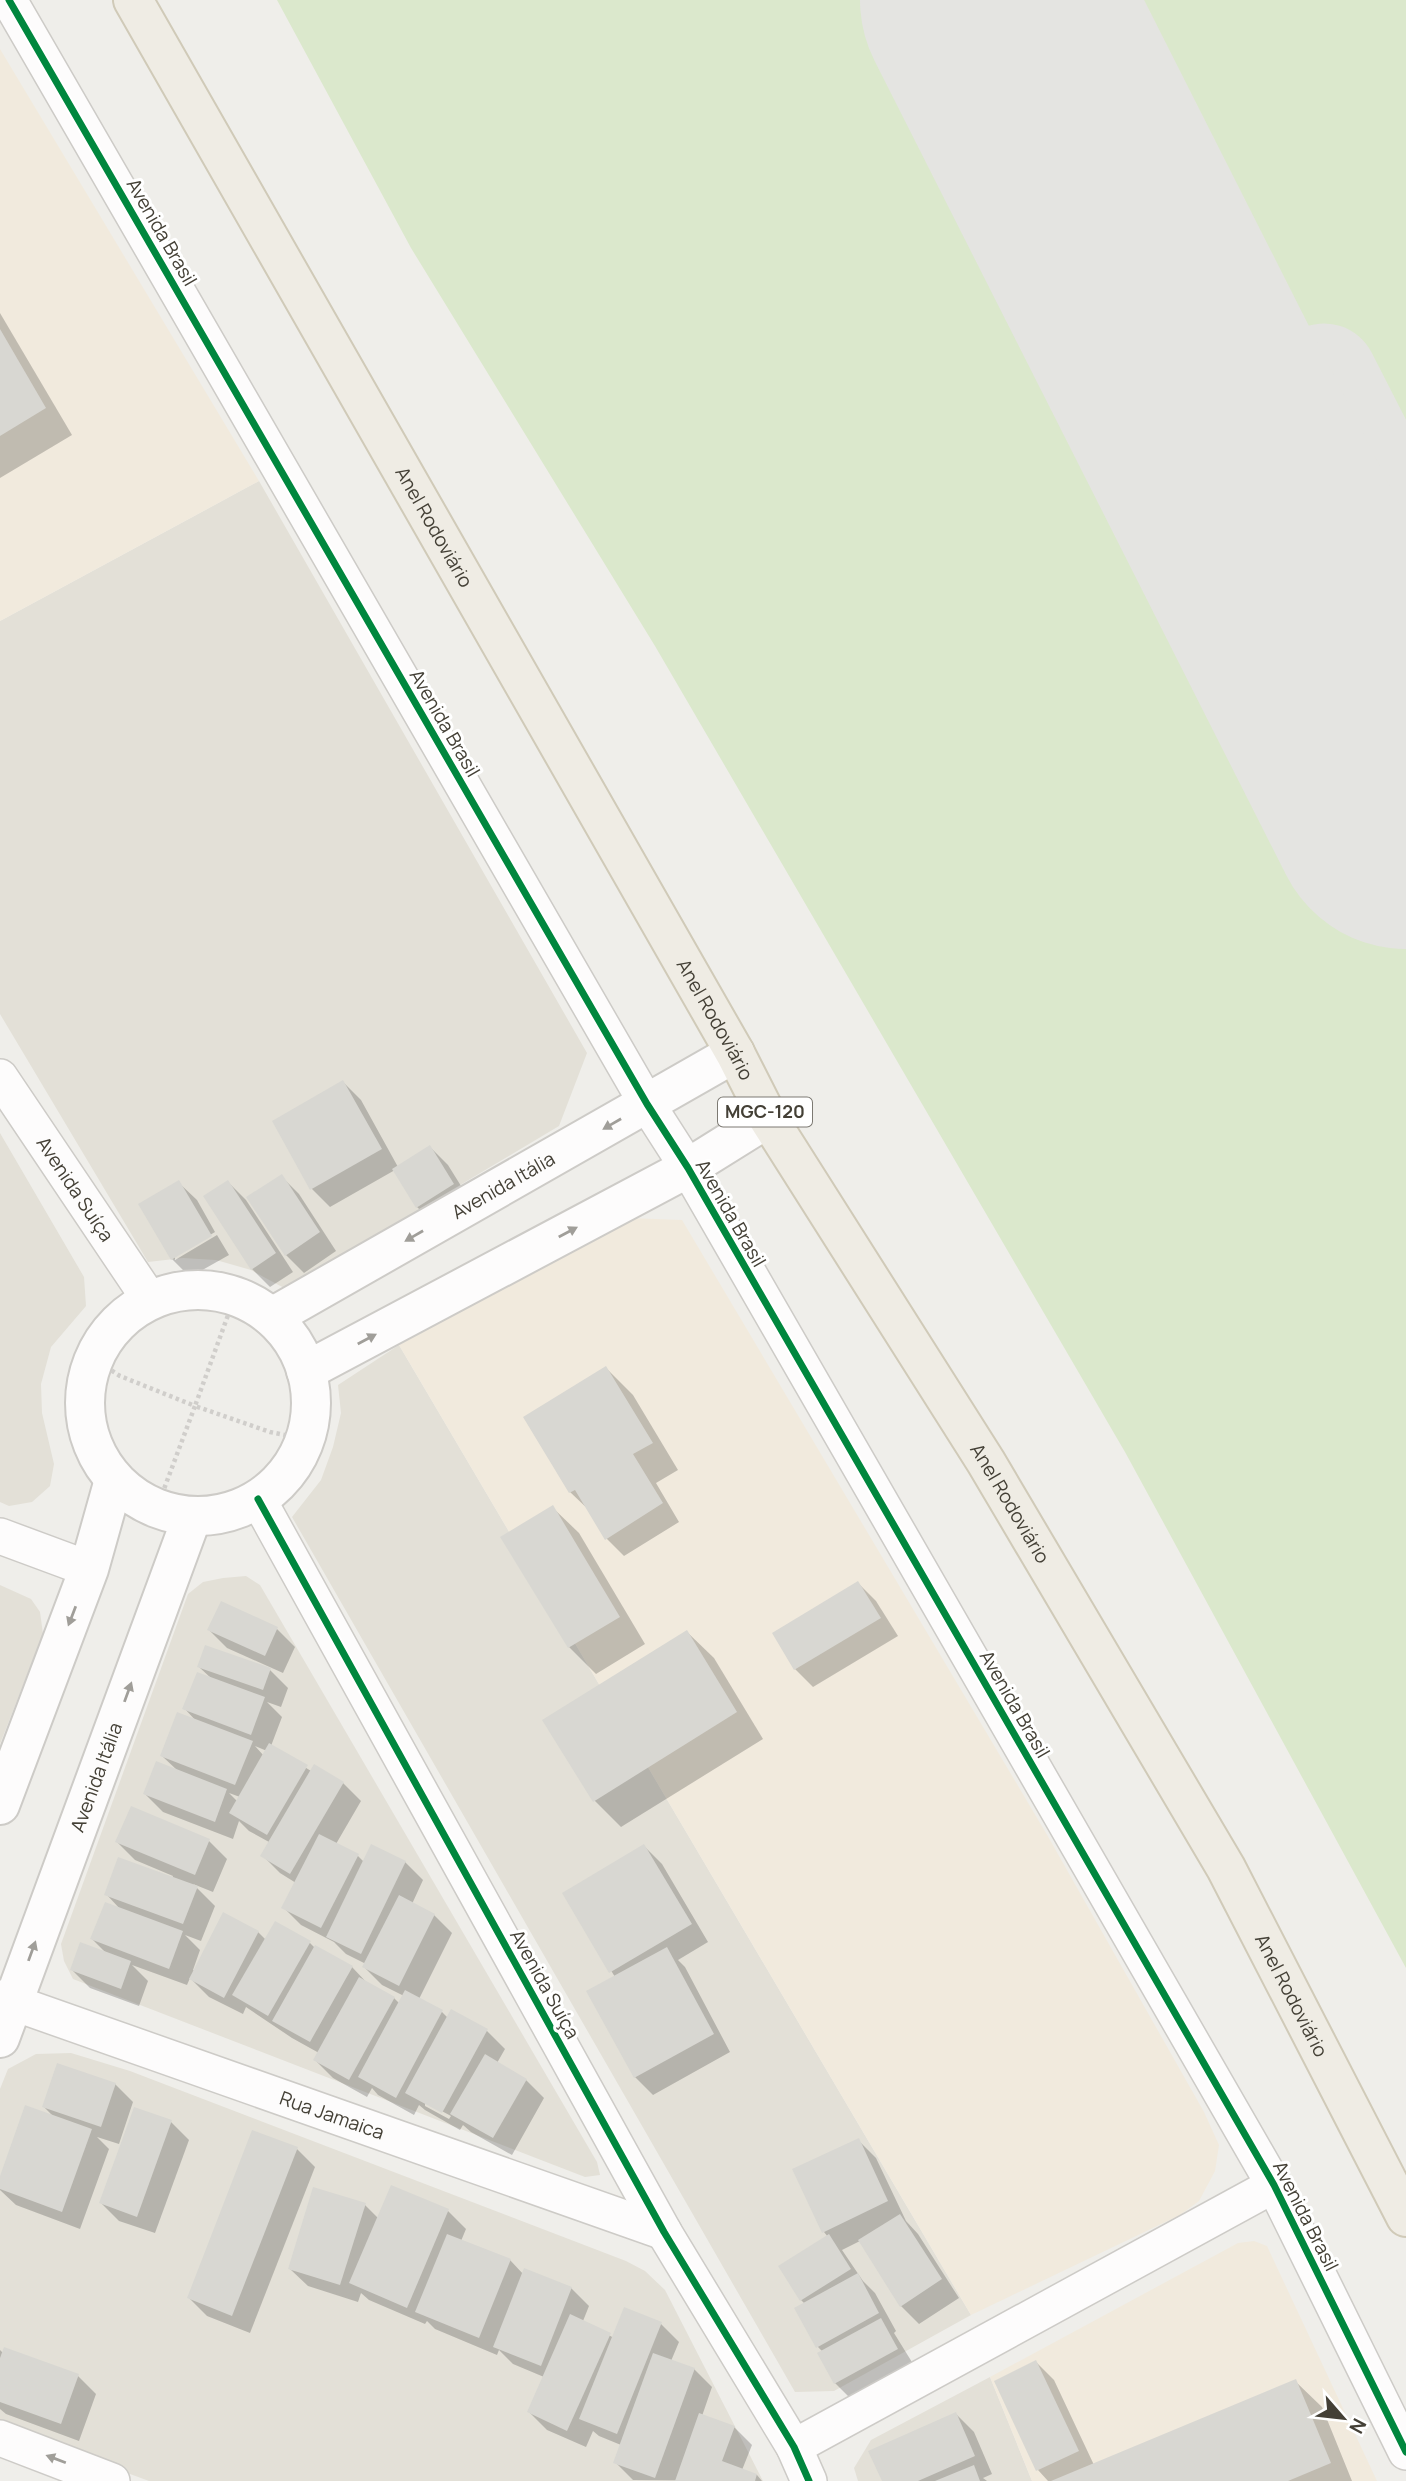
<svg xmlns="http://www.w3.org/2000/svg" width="1406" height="2481" font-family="Manrope,sans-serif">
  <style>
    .residential { fill: #e3e0d7 }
    .commercial { fill: #f1eadd }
    .grass { fill: #dbe8cc }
    .shadow { fill: #0003; fill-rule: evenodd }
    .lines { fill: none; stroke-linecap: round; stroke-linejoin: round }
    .taxiway { stroke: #e4e4e1; stroke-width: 107 }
    .runway { stroke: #e4e4e1; stroke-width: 268 }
    .building { fill: #d8d7d2 }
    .minor-casing { stroke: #cdcbc7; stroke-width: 38 }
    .tertiary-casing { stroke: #cdcbc7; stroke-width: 42 }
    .primary-casing { stroke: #d0cab8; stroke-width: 42 }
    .path { stroke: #d0cecb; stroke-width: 4.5; stroke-dasharray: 3.5 3.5; stroke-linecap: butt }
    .minor { stroke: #fdfcfc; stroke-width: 35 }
    .tertiary { stroke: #fdfcfc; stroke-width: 38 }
    .primary { stroke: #efece4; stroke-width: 38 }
    .cycleway-casing { stroke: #fff; stroke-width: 11 }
    .cycleway { stroke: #00873e; stroke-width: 7 }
    .oneway { fill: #a09e99 }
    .labels { text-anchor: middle; stroke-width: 6; stroke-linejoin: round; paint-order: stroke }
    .shield { fill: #fff; stroke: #7c7972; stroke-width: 2 }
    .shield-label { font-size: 18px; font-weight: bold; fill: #444036 }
    .street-label { font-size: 19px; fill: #444036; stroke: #fff }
  </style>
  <rect width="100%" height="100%" fill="#efeeea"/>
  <g class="residential">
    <polygon points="259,481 587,1053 559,1126 286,1289 251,1270 216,1260 183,1258 148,1262 0,1014 0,621"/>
    <polygon points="0,1133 84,1277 86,1306 51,1347 41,1384 42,1413 54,1464 50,1486 32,1502 9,1506 0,1502"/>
    <polygon points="399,1345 971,2315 834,2391 795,2392 292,1517 321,1480 333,1447 341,1413 338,1385"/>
    <polygon points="246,1576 260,1585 597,2162 600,2175 585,2177 73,1979 64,1961 61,1944 188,1594 203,1582 223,1578"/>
    <polygon points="0,1585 31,1599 40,1612 43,1634 0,1744"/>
    <polygon points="71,2053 130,2071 626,2261 645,2271 665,2290 763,2481 149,2481 0,2426 0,2089 8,2069 36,2054"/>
    <polygon points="990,2377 1032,2481 858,2481 854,2468 871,2440"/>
  </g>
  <g class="commercial">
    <polygon points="0,49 259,481 0,621"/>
    <polygon points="628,1218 682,1220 1046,1833 1204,2112 1219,2145 1215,2171 1199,2201 1180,2215 971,2315 399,1345"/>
    <polygon points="1254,2241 1267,2246 1377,2481 1032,2481 990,2377 1238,2243"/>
  </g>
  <polygon class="grass" points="277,0 1406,0 1406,1968 1125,1452 655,646 411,248"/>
  <g class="shadow">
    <polygon points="0,313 72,435 0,478"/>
    <polygon points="343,1082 361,1100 398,1167 430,1147 448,1165 471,1202 435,1224 417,1207 395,1170 330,1207 312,1189 274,1122"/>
    <polygon points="281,1176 299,1194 336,1251 304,1273 286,1255"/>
    <polygon points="228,1182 246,1200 293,1272 270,1287 252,1269"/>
    <polygon points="179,1183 197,1200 215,1232 175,1256 175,1260 217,1235 229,1255 190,1277 172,1259"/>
    <polygon points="606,1368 633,1395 678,1470 656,1483 679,1522 624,1556 606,1538 591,1512 570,1492 526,1418"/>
    <polygon points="552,1507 579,1533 645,1644 596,1674 569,1647"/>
    <polygon points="858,1583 876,1601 898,1636 813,1687 795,1669"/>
    <polygon points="277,1629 295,1647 283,1673 227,1648 209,1630"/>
    <polygon points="687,1632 714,1658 763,1739 621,1827 594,1800"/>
    <path d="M199 1667H267L288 1688 281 1707 267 1702 282 1717 271 1746 311 1771 343 1783 361 1801 336 1844 358 1856 364 1862 372 1846 405 1862 423 1880 412 1904 434 1915 452 1933 419 1999 442 2012 448 2018 451 2011 487 2031 505 2049 497 2063 526 2080 544 2098 512 2155 471 2132 463 2125 460 2130 425 2110 419 2105 414 2115 378 2095 372 2088 367 2097 333 2078 315 2060 319 2053 292 2038 246 2007 243 2014 209 1997 190 1978 187 1985 132 1965 148 1981 139 2006 90 1988 72 1970 108 1955 92 1939 121 1910 106 1894 172 1879 173 1876 135 1860 117 1842 209 1841 227 1859 213 1892 193 1884 215 1906 201 1941 185 1935 200 1950 193 1970 195 1971 258 1932 266 1940 310 1943 315 1948 352 1967 369 1985 394 1998 400 2004 404 1996 382 1985 364 1967 366 1964 346 1954 334 1942 301 1925 283 1907 296 1883 280 1873 262 1855 269 1842 249 1831 239 1821 233 1839 163 1812 145 1794 178 1771 162 1756 197 1722 184 1708 212 1679ZM255 1746 267 1751 264 1756ZM229 1793 240 1797 238 1802ZM425 2102 451 2116 449 2119 425 2106Z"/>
    <polygon points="644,1846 662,1864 708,1942 678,1960 685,1967 730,2052 653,2095 635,2077 615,1977 564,1893"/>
    <polygon points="115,2084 133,2102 119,2144 97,2137 109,2149 80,2229 16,2205 0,2190 0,2181 54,2117 44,2107"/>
    <polygon points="171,2122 189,2140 155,2233 119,2221 101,2203"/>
    <polygon points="858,2140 876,2158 906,2221 918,2234 959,2298 919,2324 901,2306 860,2241 842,2250 863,2281 875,2293 896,2331 894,2333 915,2367 853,2401 835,2383 823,2352 818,2347 805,2304 801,2300 828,2237 824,2232"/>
    <polygon points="297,2149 315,2167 250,2333 207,2316 189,2298"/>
    <polygon points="365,2205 378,2218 448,2211 466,2229 461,2241 510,2260 524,2275 571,2288 589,2306 583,2321 614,2338 661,2324 679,2342 671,2361 694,2369 712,2387 702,2416 734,2427 752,2445 742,2470 757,2475 762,2481 633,2480 615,2462 621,2445 599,2436 593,2431 586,2447 547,2430 529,2412 544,2377 513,2364 499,2350 497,2355 435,2329 427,2321 425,2324 369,2300 361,2293 358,2302 308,2286 290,2269"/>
    <polygon points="0,2350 4,2354 78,2376 96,2394 79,2441 6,2414 0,2409"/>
    <polygon points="1036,2362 1054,2380 1094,2465 1295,2381 1322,2407 1352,2481 1048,2481 1038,2470 996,2382"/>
    <polygon points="956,2414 974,2432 992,2474 983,2478 987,2481 884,2481"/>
  </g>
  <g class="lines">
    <g class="taxiway">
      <polyline points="1324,377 1406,537"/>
      <path d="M1212 429C1221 443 1229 458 1239 470 1272 508 1315 540 1364 554 1378 558 1391 563 1406 563"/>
    </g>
    <polyline class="runway" points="994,0 1406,815"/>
  </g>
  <g class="building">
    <polygon points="0,329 46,408 0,436"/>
    <polygon points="343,1080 382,1149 310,1190 272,1121"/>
    <polygon points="430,1145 454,1184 416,1208 392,1169"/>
    <polygon points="282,1174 320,1232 285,1256 246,1197"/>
    <polygon points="179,1180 212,1236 171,1260 138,1204"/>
    <polygon points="228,1180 276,1253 251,1270 203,1196"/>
    <polygon points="606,1366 653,1443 633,1454 663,1503 605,1540 575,1490 569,1493 523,1417"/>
    <polygon points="553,1505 620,1617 568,1648 500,1537"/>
    <polygon points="858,1581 881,1618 794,1670 772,1633"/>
    <polygon points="221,1601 278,1627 265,1656 207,1630"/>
    <polygon points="687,1630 737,1712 593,1802 542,1720"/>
    <polygon points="205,1645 271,1668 263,1690 197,1667"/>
    <polygon points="197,1672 265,1697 251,1735 182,1709"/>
    <polygon points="177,1712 253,1741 235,1785 160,1756"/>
    <polygon points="269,1743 308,1765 267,1835 229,1813"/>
    <polygon points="156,1761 227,1789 215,1822 143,1794"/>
    <polygon points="314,1764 344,1782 290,1874 260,1856"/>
    <polygon points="131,1806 210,1839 195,1875 115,1842"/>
    <polygon points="319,1834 359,1854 321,1928 281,1908"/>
    <polygon points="371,1844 406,1861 361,1954 326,1937"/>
    <polygon points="644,1844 692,1924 609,1973 562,1893"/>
    <polygon points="118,1857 198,1886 183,1924 104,1895"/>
    <polygon points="399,1895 435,1914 399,1986 362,1967"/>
    <polygon points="105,1902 183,1931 169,1969 90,1939"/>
    <polygon points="223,1912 259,1931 224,1998 189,1979"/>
    <polygon points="275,1921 311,1941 268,2016 232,1995"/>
    <polygon points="80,1942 131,1961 121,1989 70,1970"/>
    <polygon points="315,1945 353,1966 310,2042 272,2021"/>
    <polygon points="667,1947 714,2034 634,2078 586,1991"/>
    <polygon points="359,1977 395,1997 349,2080 313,2060"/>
    <polygon points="405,1990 443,2010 396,2098 358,2077"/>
    <polygon points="451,2009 488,2029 442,2113 405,2093"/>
    <polygon points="485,2054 527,2079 493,2138 450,2114"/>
    <polygon points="57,2063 116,2083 101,2127 42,2107"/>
    <polygon points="25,2105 92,2129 62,2212 0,2189 0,2176"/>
    <polygon points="134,2107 172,2120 137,2217 99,2203"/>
    <polygon points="252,2130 298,2147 232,2316 187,2298"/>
    <polygon points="859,2138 888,2201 822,2233 792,2169"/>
    <polygon points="391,2185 449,2209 407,2308 349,2283"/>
    <polygon points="313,2187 366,2203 340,2285 288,2269"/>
    <polygon points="900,2214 942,2279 900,2307 858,2240"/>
    <polygon points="447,2234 511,2259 479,2338 415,2312"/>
    <polygon points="829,2234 851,2269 800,2301 778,2266"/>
    <polygon points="524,2268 572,2287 541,2366 493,2347"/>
    <polygon points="858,2273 879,2313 816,2348 794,2308"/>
    <polygon points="624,2307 662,2322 617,2434 579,2419"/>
    <polygon points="570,2314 611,2333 567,2431 527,2412"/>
    <polygon points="881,2318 898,2349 834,2384 817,2353"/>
    <polygon points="4,2347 79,2374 61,2424 0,2402 0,2358"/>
    <polygon points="653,2353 695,2368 655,2478 613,2463"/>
    <polygon points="1036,2360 1079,2451 1036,2471 994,2381"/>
    <polygon points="1296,2379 1331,2463 1288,2481 1051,2481"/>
    <polygon points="956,2412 975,2456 918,2481 882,2481 868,2451"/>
    <polygon points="699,2413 735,2426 722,2461 757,2474 755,2481 675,2481"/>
    <polygon points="974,2465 980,2481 935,2481"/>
  </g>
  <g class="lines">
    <defs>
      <g id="minor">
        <polyline points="9,0 647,1104 688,1168 1274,2185 1406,2452"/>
        <path id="s1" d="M0 1077 150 1300"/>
        <polyline points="258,1499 664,2232 794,2447 809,2481"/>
        <polyline points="0,1536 89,1569"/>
        <path id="s2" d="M0 1998 664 2232"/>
        <polyline points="0,2438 112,2481"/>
        <polyline points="794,2447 1274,2185"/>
      </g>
      <g id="tertiary">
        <circle cx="198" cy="1403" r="113"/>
        <path id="s3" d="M272 1317 735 1053"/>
        <polyline points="306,1371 688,1168 768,1118"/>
        <polyline points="0,1805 89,1569 114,1480"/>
        <path id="s4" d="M0 2038 192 1517"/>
      </g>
      <g id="primary">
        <path id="s5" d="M133 0 735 1053 768 1118 986 1462 1226 1868 1406 2217"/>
      </g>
    </defs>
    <use href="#minor" class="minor-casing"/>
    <use href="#tertiary" class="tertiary-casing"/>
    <use href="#primary" class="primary-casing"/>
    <g class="path">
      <polyline points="235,1296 195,1406 270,1432 305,1439"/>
      <polyline points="94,1359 120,1376 195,1406 164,1489"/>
    </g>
    <use href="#minor" class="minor"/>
    <use href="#tertiary" class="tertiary"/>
    <use href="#primary" class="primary"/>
    <defs>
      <g id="cycleway">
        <polyline points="9,0 647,1104 688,1168 1274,2185 1406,2452"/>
        <polyline points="258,1499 664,2232 794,2447 809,2481"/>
      </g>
    </defs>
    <use href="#cycleway" class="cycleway-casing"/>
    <use href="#cycleway" class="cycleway"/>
  </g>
  <defs><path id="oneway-solid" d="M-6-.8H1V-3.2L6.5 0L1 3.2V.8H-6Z" transform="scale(1.75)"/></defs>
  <g class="oneway">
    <use href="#oneway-solid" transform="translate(612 1124) rotate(150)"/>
    <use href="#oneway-solid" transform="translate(568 1232) rotate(-28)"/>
    <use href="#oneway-solid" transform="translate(414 1236) rotate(150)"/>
    <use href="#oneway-solid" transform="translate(367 1339) rotate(-28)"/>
    <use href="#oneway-solid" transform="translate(72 1616) rotate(111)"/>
    <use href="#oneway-solid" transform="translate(128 1692) rotate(-70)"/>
    <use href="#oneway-solid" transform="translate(32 1951) rotate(-70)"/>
    <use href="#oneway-solid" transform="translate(56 2459) rotate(-159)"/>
  </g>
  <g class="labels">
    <rect class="shield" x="718" y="1097.5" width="94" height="29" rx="5"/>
    <g class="shield-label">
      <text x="765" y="1118">MGC-120</text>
    </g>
    <g class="street-label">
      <text transform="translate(162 232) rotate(60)" y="7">Avenida Brasil</text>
      <text dy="7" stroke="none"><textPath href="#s5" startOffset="607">Anel Rodoviário</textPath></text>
      <text transform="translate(445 723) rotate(60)" y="7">Avenida Brasil</text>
      <text dy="7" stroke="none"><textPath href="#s5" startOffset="1174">Anel Rodoviário</textPath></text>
      <text dy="7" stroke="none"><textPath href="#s3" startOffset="266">Avenida Itália</textPath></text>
      <text dy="7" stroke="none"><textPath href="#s1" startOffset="135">Avenida Suíça</textPath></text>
      <text transform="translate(731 1213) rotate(60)" y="7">Avenida Brasil</text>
      <text dy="7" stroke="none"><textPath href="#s5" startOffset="1741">Anel Rodoviário</textPath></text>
      <text transform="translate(1015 1704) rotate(60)" y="7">Avenida Brasil</text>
      <text dy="7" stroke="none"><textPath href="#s4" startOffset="278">Avenida Itália</textPath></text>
      <text transform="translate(545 1984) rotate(61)" y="7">Avenida Suíça</text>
      <text dy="7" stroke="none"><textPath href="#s5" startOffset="2308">Anel Rodoviário</textPath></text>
      <text dy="7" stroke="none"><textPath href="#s2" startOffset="352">Rua Jamaica</textPath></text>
      <text transform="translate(1306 2216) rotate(63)" y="7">Avenida Brasil</text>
    </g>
  </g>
  <g transform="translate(1343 2418) rotate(118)" stroke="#ffffff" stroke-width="5" paint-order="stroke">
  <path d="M0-5L12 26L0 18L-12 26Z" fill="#444036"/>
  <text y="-10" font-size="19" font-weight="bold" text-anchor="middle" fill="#444036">N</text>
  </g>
</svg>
